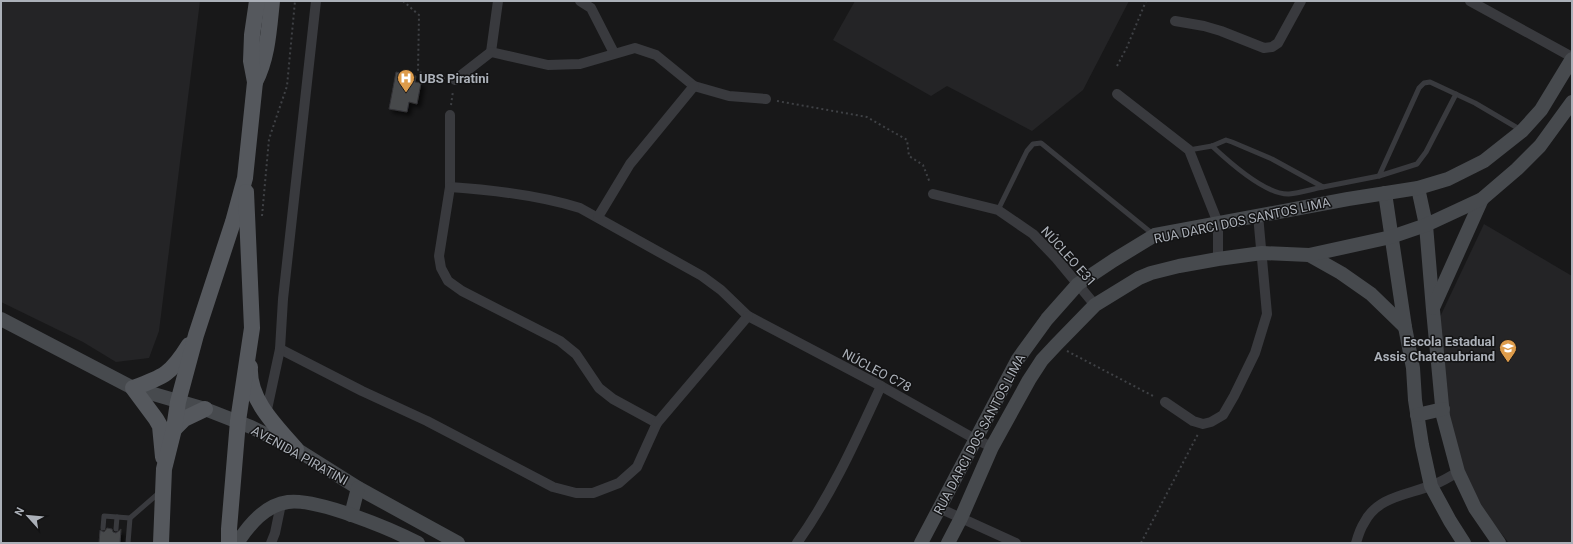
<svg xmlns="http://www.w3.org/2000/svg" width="1573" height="544" font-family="Roboto,sans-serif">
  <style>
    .built { fill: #242426 }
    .building { fill: #47484c; stroke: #323235; filter: url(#shadow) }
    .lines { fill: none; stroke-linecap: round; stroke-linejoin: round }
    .path { stroke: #3f4145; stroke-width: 2; stroke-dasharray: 2 3; stroke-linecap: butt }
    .lane { stroke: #393a3e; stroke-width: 5 }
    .street { stroke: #393a3e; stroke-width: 10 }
    .secondary { stroke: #474a4e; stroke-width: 14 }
    .primary { stroke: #55585d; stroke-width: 16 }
    .labels { text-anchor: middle; stroke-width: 3; stroke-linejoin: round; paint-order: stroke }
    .poi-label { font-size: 13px; font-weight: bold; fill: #abb0b8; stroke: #131314; text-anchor: start }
    .street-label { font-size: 13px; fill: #abb0b8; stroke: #131314 }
  </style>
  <defs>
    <filter id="shadow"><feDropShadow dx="3.5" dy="3.5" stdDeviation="2" flood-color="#0009"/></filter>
  </defs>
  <rect width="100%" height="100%" fill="#181819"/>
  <g class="built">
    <polygon points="1,1 200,1 159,331 149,358 116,362 83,342 1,302"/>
    <polygon points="855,1 1129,1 1083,90 1032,131 947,86 931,96 833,40"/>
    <polygon points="1484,224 1572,276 1572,543 1509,543 1487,516 1462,468 1447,410 1440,317"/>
  </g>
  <g class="building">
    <polygon points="396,72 416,76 415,82 421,83 417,104 409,102 407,112 389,109"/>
    <polygon points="107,528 112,529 113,532 116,533 121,529 120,543 99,543 100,530 104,532"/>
  </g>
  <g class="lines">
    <g class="path">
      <polyline points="403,1 419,15 418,72 445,78"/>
      <polyline points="1117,66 1127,47 1146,1"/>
      <polyline points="777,101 867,117 907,140 909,156 923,165 930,183"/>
      <polyline points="451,105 453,91"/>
      <polyline points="262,216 269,139 287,86 295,1"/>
      <polyline points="1067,351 1155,397"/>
      <polyline points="1141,543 1198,434"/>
    </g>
    <g class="lane">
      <path d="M1212 146C1228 161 1266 195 1289 194 1300 193 1312 189 1323 187"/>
      <polyline points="1189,150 1212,146 1226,140 1232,142 1272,159 1323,187 1379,176 1419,88 1424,83 1430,82 1475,103 1521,130"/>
      <polyline points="1379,176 1417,164 1426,152 1456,94"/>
      <polyline points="998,210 1027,151 1033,144 1041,143 1154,235"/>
      <polyline points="103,528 104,516 130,518 160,492"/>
      <polyline points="116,529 117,517"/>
      <polyline points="128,543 130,518"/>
    </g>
    <g class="street">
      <polyline points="580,1 591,8 614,53"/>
      <polyline points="1470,1 1572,57"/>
      <polyline points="1175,21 1204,26 1221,31 1264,48 1272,47 1278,43 1301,1"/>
      <polyline points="491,52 498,1"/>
      <polyline points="455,80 491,52 548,65 580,64 635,48 656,55 694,86 729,96 766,99"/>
      <polyline points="1117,94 1189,150 1218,223 1218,259"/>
      <polyline points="450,115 450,187 439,256 441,268 448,281 462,291 560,341 576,354 599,388 613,399 657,423"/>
      <path d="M450 187C494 190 538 195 580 208L702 276 721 290 748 316 881 386 975 439 992 447"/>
      <polyline points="933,194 998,210 1033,234 1056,258 1095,305"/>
      <polyline points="598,217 630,164 694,86"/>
      <polyline points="280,349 362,391 427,421 553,487 576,493 593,493 619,483 637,467 657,423 748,316"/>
      <polyline points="1165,402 1193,421 1203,424 1211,422 1223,415 1234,396 1255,353 1267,314 1258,215"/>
      <polyline points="266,414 280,349 283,299 316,1"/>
      <polyline points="939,508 1016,543"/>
      <polyline points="271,543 275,533 281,504"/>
      <path d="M797 543C832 494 856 440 881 386"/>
      <path d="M1356 543C1358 536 1360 529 1364 523 1377 497 1406 495 1430 486 1440 483 1449 477 1458 472"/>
    </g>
    <g class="secondary">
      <polyline points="1418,188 1426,225 1433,310 1443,416 1458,472 1475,508 1499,543"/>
      <polyline points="1385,193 1405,327 1413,368 1415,400 1422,445 1431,486 1450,521 1464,543"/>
      <polyline points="1309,255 1341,273 1371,294 1405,327"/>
      <polyline points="1433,308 1482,199"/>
      <polyline points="1,319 133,388 205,409 251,427 296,449 358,488 458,543"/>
      <polyline points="1417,415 1443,409"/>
      <polyline points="351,515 358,488"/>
      <path d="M237 543C249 525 265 505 288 502 317 498 391 529 418 543"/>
      <polyline points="921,543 1018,359 1047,319 1078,284 1114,260 1155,235 1348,199 1418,188 1448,179 1484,161 1522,131 1541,110 1572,59"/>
      <polyline points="948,543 961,518 992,447 1029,380 1042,360 1056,345 1095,305 1139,278 1151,273 1179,266 1218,259 1262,253 1309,255 1391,237 1426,225 1482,199 1517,169 1540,146 1572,102"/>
    </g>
    <g class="primary">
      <path d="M255 82C268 57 269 28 272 1"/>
      <path d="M250 367C248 400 277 427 296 449"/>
      <polyline points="174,429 184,419 205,409"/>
      <path d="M163 457 160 426 156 419 133 388C164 377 171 374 189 345"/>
      <polyline points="161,543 164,469 174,429 178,402 196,335 233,222 245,178 255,82 251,61 252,35 257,1"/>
      <polyline points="229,543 229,529 238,421 252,328 246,192"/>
    </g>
  </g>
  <defs>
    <symbol id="hospital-pin" viewBox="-11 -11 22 30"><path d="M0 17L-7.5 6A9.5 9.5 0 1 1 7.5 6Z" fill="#de9c4b" stroke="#131314"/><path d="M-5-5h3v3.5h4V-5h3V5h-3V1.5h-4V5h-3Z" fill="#fff"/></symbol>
    <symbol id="school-pin" viewBox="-11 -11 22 30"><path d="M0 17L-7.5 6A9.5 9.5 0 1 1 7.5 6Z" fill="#de9c4b" stroke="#131314"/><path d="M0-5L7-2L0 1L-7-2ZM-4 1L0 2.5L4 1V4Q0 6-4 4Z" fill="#fff"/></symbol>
  </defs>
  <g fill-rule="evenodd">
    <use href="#hospital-pin" x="396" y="68" width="20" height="27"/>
    <use href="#school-pin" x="1498" y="338" width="20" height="27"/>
  </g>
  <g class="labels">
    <g class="poi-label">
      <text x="419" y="83">UBS Piratini</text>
      <text x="1495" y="346" text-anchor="end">Escola Estadual<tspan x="1495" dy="15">Assis Chateaubriand</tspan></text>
    </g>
    <g class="street-label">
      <text transform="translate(1242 220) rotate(-12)" y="5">RUA DARCI DOS SANTOS LIMA</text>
      <text transform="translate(1069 256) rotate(48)" y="5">NÚCLEO E31</text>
      <text transform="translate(877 370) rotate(28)" y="5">NÚCLEO C78</text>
      <text transform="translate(979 434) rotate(-62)" y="5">RUA DARCI DOS SANTOS LIMA</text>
      <text transform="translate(300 455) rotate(29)" y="5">AVENIDA PIRATINI</text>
    </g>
  </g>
  <rect width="1573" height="544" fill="none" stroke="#abb0b8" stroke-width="4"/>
  <g transform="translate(28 516) rotate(297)" stroke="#131314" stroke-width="3" paint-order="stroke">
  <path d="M0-3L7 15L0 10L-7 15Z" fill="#abb0b8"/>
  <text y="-6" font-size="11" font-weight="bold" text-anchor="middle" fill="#abb0b8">N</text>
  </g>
</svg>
